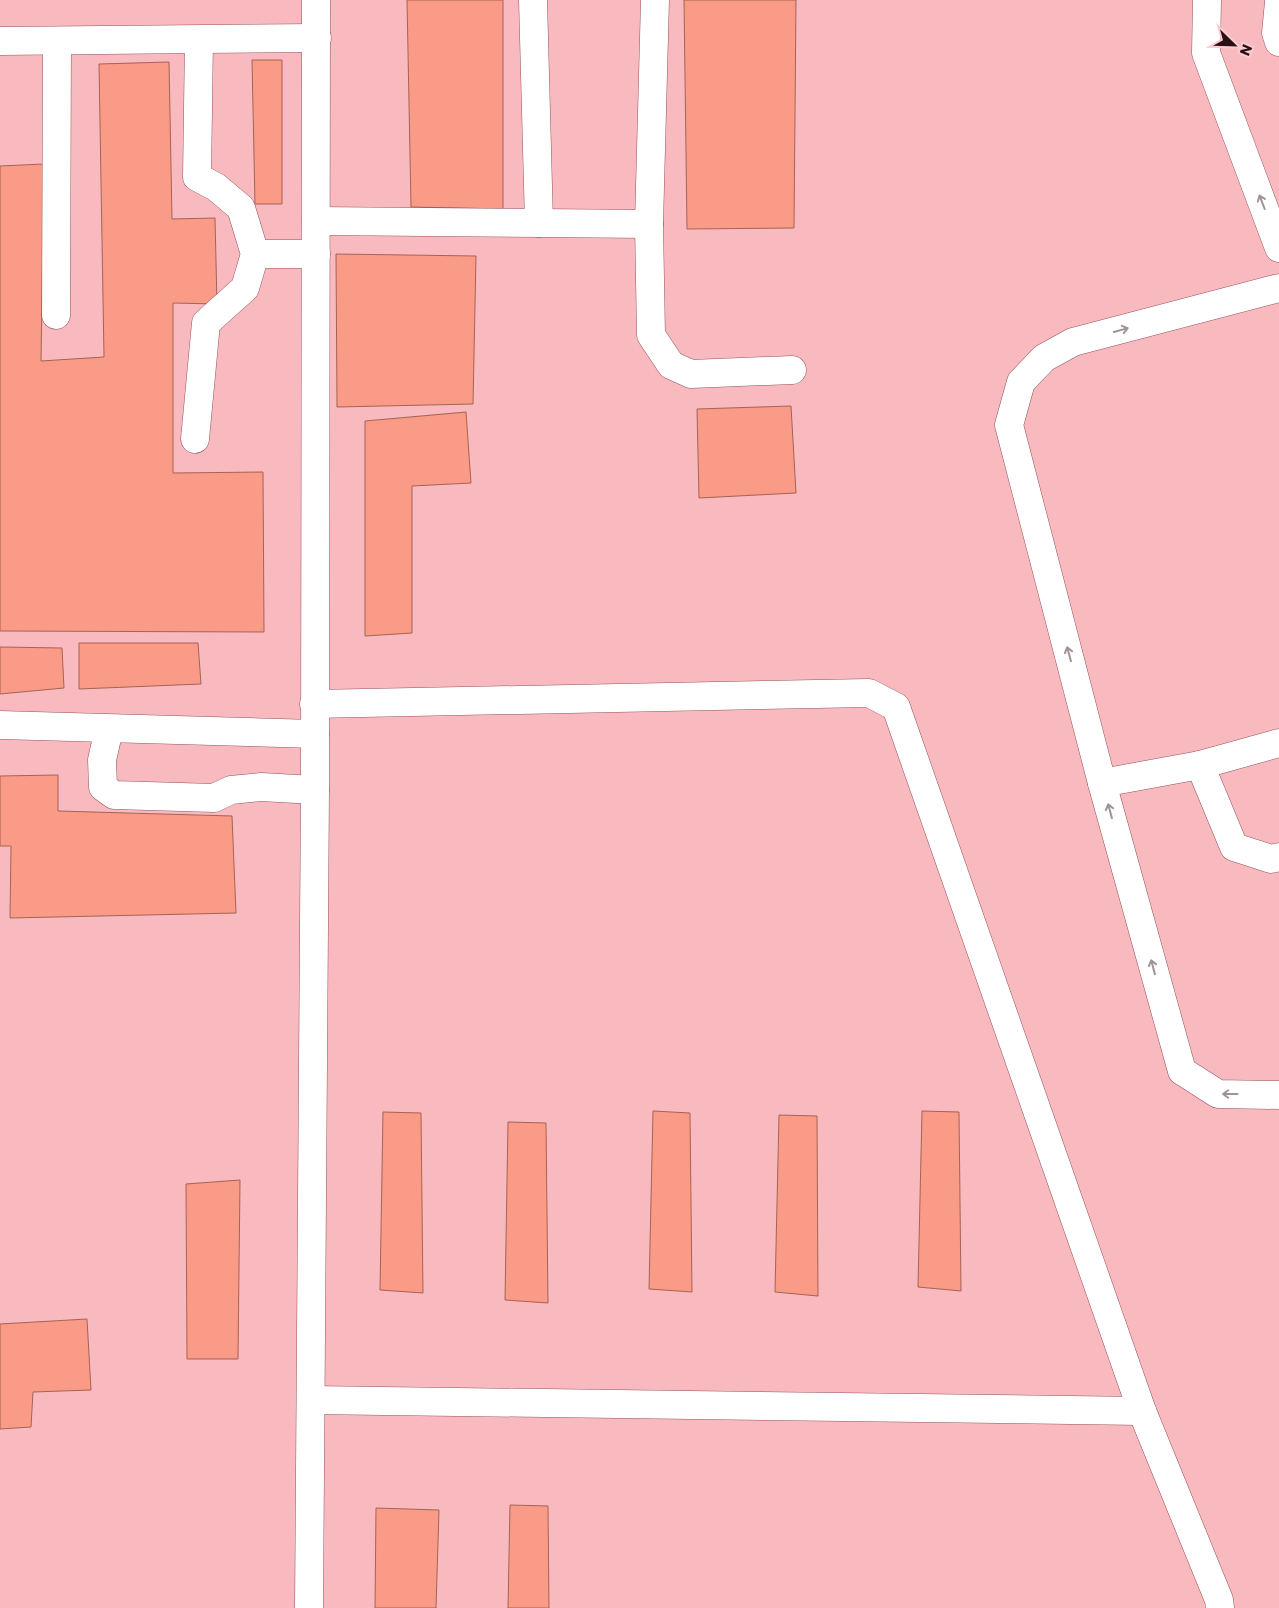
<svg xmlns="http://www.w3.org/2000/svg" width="1279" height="1608" font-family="Poppins,sans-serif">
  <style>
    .building { fill: #f99b87; stroke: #a66354 }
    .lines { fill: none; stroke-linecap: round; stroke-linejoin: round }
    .minor-casing { stroke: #96525a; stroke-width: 29 }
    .minor { stroke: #fff; stroke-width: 28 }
    .oneway { stroke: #a09395 }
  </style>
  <rect width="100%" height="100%" fill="#f8babf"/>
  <g class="building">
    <polygon points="407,0 503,0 503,209 411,207"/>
    <polygon points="684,0 796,0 794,228 687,229"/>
    <polygon points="252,60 282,60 282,204 255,204"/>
    <polygon points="169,62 172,219 215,218 217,304 173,303 173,473 263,472 264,632 0,631 0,166 44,164 41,361 104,357 99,64"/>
    <polygon points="336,254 476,256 473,404 337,407"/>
    <polygon points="791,406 796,493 699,498 697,409"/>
    <polygon points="466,412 471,483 412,486 412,633 365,636 365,421"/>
    <polygon points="79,643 198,643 201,684 79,689"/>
    <polygon points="0,647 62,648 64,688 0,694"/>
    <polygon points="58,775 58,811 232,816 236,913 10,918 11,846 0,846 0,776"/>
    <polygon points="653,1111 690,1113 692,1292 649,1289"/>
    <polygon points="922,1111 959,1112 961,1291 918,1287"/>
    <polygon points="383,1112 421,1113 423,1293 380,1290"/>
    <polygon points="779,1115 817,1116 818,1296 775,1292"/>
    <polygon points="508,1122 546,1123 548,1303 505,1300"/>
    <polygon points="240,1180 238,1359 187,1359 186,1184"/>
    <polygon points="87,1319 91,1390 33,1392 31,1427 0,1429 0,1324"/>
    <polygon points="510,1505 548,1506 549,1608 508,1608"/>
    <polygon points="376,1508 439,1510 436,1608 375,1608"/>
  </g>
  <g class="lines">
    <defs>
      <g id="minor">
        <polyline points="655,0 649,224 651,335 671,365 691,374 792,370"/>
        <polyline points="1207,0 1206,53 1279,248"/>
        <polyline points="1279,2 1276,33 1279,42"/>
        <polyline points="0,41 317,38"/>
        <polyline points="316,221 539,223 533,0"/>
        <polyline points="539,223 649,224"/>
        <polyline points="255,254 316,254"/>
        <polyline points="1279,288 1073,342 1044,358 1021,382 1009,425 1102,783 1182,1071 1218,1094 1279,1095"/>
        <polyline points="56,315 57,41"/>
        <polyline points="195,439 206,323 245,288 255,254 241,208 216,187 197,177 199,40"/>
        <polyline points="314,704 869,693 896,707 1142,1411 1219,1600 1220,1608"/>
        <polyline points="0,725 315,734"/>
        <polyline points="109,729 102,760 103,787 114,795 214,798 231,790 261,787 315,790"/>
        <polyline points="1200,765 1234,847 1271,859 1279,857"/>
        <polyline points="1102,783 1200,765 1279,743"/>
        <polyline points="311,1400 1142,1411"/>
        <polyline points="309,1608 315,790 316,0"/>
      </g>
    </defs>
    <use href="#minor" class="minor-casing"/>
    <use href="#minor" class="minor"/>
  </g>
  <defs><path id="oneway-shaft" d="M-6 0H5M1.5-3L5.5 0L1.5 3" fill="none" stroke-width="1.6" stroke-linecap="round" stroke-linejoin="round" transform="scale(1.25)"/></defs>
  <g class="oneway">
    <use href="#oneway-shaft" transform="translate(1262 202) rotate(-111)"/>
    <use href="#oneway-shaft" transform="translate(1121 330) rotate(-15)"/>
    <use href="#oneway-shaft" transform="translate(1069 654) rotate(-105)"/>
    <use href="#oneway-shaft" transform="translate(1110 811) rotate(-105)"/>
    <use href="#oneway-shaft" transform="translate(1153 967) rotate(-105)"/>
    <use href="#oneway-shaft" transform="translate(1230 1094) rotate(-180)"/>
  </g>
  <g transform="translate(1234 45) rotate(113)" stroke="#fbcccf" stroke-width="4" paint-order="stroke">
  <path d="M0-4L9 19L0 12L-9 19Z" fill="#2b0f13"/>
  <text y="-8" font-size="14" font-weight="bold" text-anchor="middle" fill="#2b0f13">N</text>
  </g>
</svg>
